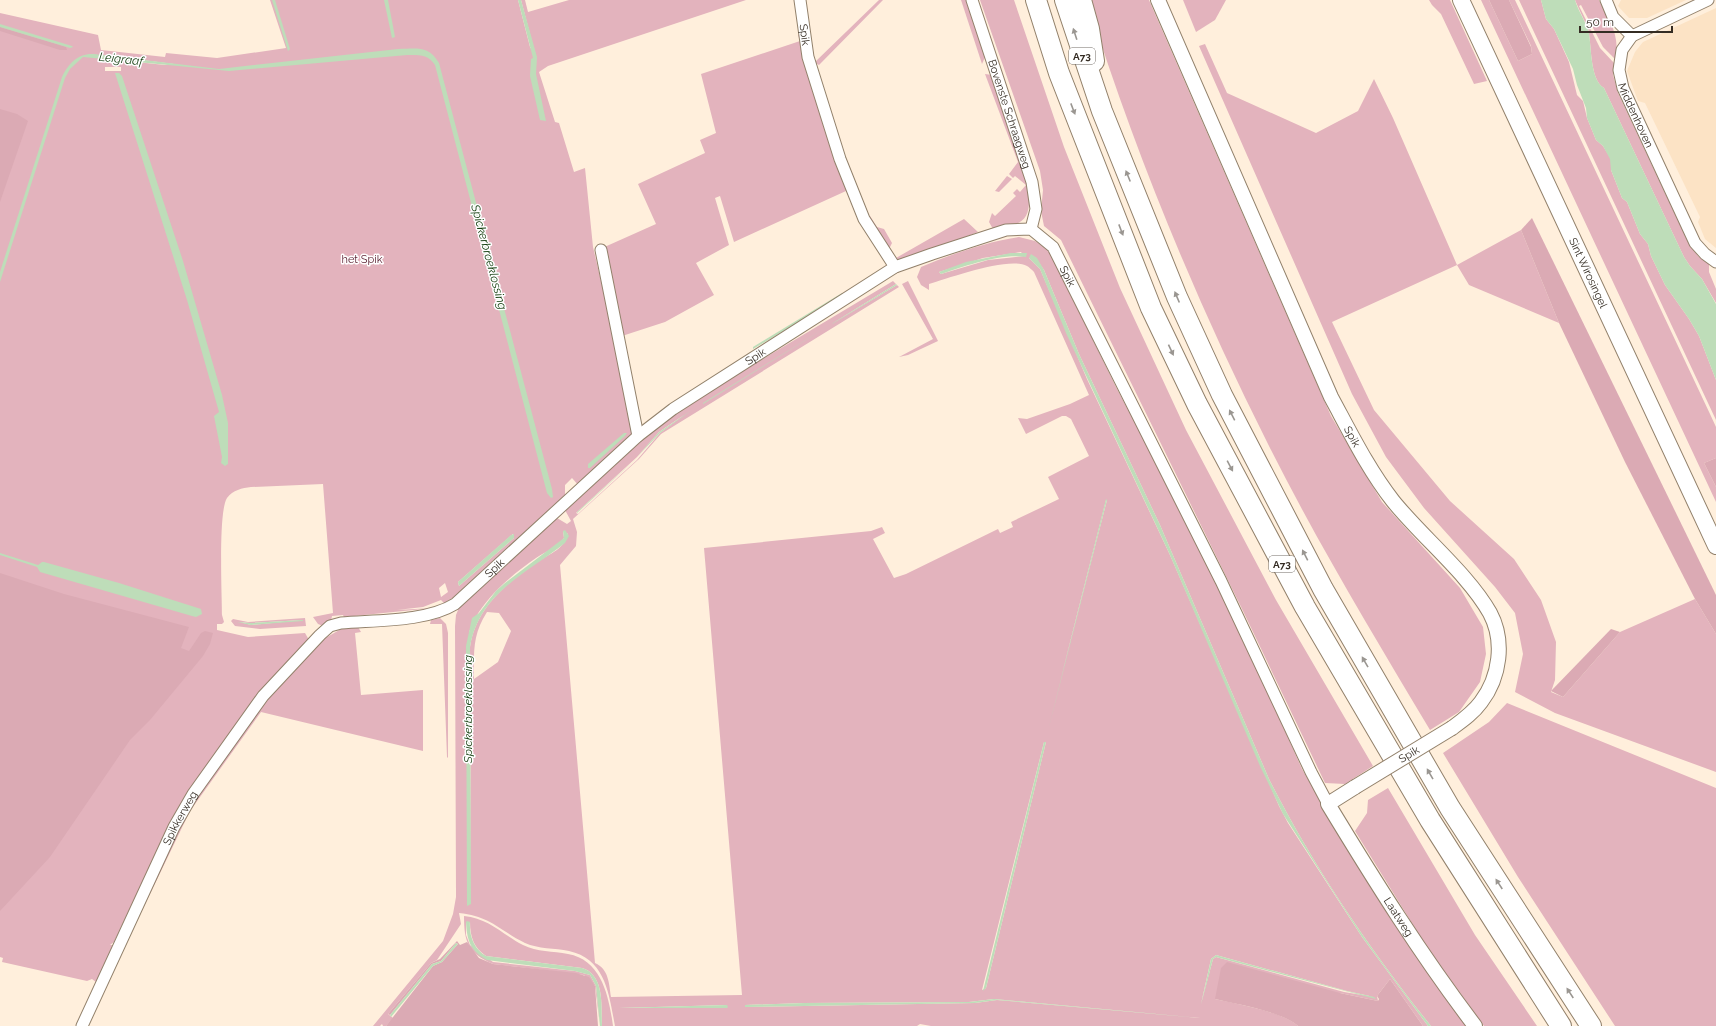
<svg xmlns="http://www.w3.org/2000/svg" width="1716" height="1026" font-family="Raleway,sans-serif">
  <style>
    .built { fill: #fce3c5 }
    .green { fill: #e3b3bd; fill-rule: evenodd }
    .forest { fill: #dbaab4 }
    .water { fill: #beddb9 }
    .lines { fill: none; stroke-linecap: round; stroke-linejoin: round }
    .minor-casing { stroke: #92816b; stroke-width: 13 }
    .tertiary-casing { stroke: #92816b; stroke-width: 16 }
    .secondary-casing { stroke: #92816b; stroke-width: 18 }
    .motorway-casing { stroke: #92816b; stroke-width: 22 }
    .minor { stroke: #fff; stroke-width: 11 }
    .tertiary { stroke: #fff; stroke-width: 14 }
    .secondary { stroke: #fff; stroke-width: 16 }
    .motorway { stroke: #fff; stroke-width: 20 }
    .tertiary-bridge-casing { stroke: #92816b; stroke-width: 16; stroke-linecap: butt }
    .tertiary-bridge { stroke: #fff; stroke-width: 14 }
    .oneway { fill: #9a9691 }
    .labels { text-anchor: middle; stroke-width: 3; stroke-linejoin: round; paint-order: stroke }
    .shield { fill: #fff; stroke: #716b65; stroke-width: 1 }
    .shield-label { font-size: 10px; font-weight: bold; fill: #342c23 }
    .street-label { font-size: 11px; fill: #342c23; stroke: #fff }
    .park-label { font-size: 11px; fill: #5a1f30; stroke: #fff }
    .water-label { font-size: 12px; font-style: italic; fill: #164011; stroke: #fff }
  </style>
  <rect width="100%" height="100%" fill="#ffefdc"/>
  <g class="built">
    <polygon points="1621,0 1686,0 1647,18 1629,18 1618,6"/>
    <polygon points="1716,8 1716,248 1705,239 1698,222 1700,217 1645,103 1638,101 1627,71 1635,52 1643,42"/>
  </g>
  <g class="green">
    <path d="M270 0H518L530 47 536 57 521 0H525L528 12 569 0H746L548 66 539 72 555 122 559 123 574 172 585 168 593 247 635 426 633 435 579 486 572 478 565 485V496L454 597 444 603 441 600 423 607 397 610 433 608 344 617 343 615 332 616 331 621 323 626 318 624 313 617 333 613 323 484 251 487C242 488 233 490 227 498 218 512 222 594 222 615L224 622 222 624H217V630L248 637 305 633 309 640 169 826 114 942 110 945H113L96 982 92 979 87 981 2 962 3 958 0 957V13L98 35 101 50 165 57 166 53 217 58 286 48ZM102 55 174 64 165 65 117 60 115 63V60ZM105 67H121V71H105ZM513 534 514 538 459 586 458 582ZM445 583 448 592 441 597 439 588Z"/>
    <polygon points="804,0 815,62 879,0 883,0 819,65 812,61"/>
    <polygon points="961,0 966,0 986,55 982,64"/>
    <polygon points="980,0 1014,0 1064,147 1120,288 1186,430 1276,600 1373,766 1345,784 1325,783 1243,611 1061,240 1044,226 1041,211 1043,190 1040,171"/>
    <path d="M1087 0H1149L1331 416 1382 502 1460 588 1483 627 1486 654 1480 682 1459 712 1430 730C1374 636 1317 542 1268 444 1196 301 1135 153 1087 0Z"/>
    <polygon points="1183,0 1226,0 1215,20 1196,32"/>
    <polygon points="1429,0 1450,0 1487,81 1474,84 1441,14 1432,5"/>
    <polygon points="1481,0 1489,0 1518,61 1532,54 1531,46 1509,0 1515,0 1710,414 1716,427 1716,458 1704,463 1716,487 1716,502"/>
    <polygon points="1519,0 1541,0 1546,19 1554,29 1569,62 1577,95 1583,101 1587,118 1596,140 1603,146 1611,159 1611,170 1622,198 1627,202 1640,234 1648,244 1651,256 1665,285 1689,319 1699,336 1716,380 1716,420"/>
    <path d="M1575 0H1599C1609 20 1621 36 1615 59L1603 47 1581 5 1579 6 1600 48 1614 63 1613 75 1618 93 1689 244 1698 256 1709 264V272L1716 289V303L1702 279 1690 266 1684 257 1604 88C1589 79 1592 43 1588 29 1584 19 1579 10 1575 0Z"/>
    <polygon points="802,33 861,219 846,191 734,242 720,196 715,198 729,245 696,263 714,295 665,322 622,336 600,249 656,224 638,184 705,153 700,140 716,133 701,74 800,41 798,35"/>
    <polygon points="1205,44 1227,93 1316,133 1358,111 1374,79 1393,118 1457,265 1521,230 1559,323 1469,285 1457,265 1332,322 1374,410 1450,501 1514,559 1541,600 1556,642 1555,680 1551,692 1563,697 1620,632 1695,599 1716,634 1716,772 1555,713 1515,692 1523,654 1515,613 1495,587 1424,508 1386,457 1352,394 1199,46"/>
    <path d="M985 74 992 75 1029 190C1031 223 1022 224 993 229L989 222 992 213 995 216 1016 196 1013 193 1017 189 1020 192 1026 185 1015 176 1013 178 1009 174 1018 162Z"/>
    <polygon points="1007,176 1012,179 999,192 995,191"/>
    <polygon points="870,216 877,227 884,229 892,243 889,249 896,258 964,219 978,232 903,262 895,260 869,220"/>
    <path d="M1019 237 1035 241 1049 250 1116 387 1175 499 1248 648 1302 769 1365 877 1467 1026H1431C1370 950 1313 866 1269 779L1160 525 1079 354 1044 270 1035 257 1029 258 1040 269 1087 379 1170 555 1279 806 1288 823 1362 937 1428 1026H1423L1390 979 1377 996 1378 1001 1340 993 1215 999C1236 1004 1284 1012 1298 1026H931L920 1024 917 1026H615C609 995 606 959 569 951 555 948 538 949 525 943 499 930 490 916 459 913L461 924 437 960 431 963 388 1014 393 1018 386 1026H383L382 1024 380 1026H373L443 941 453 914 456 897 455 626 456 615 460 605 557 518 567 524 571 521 565 510 644 438 673 415 716 387 893 281 896 284 833 323 897 285 899 287 661 434 639 459 573 519 577 532 576 546 560 565 595 963C609 969 609 984 611 997L742 995 704 548 871 531 882 527 885 533 873 539 894 578 906 574 998 529 1000 533 1013 527 1011 522 1059 499 1048 477 1089 456 1071 419 1066 416H1062L1026 434 1018 418 1027 419 1070 404 1089 395 1034 272C1032 270 1029 267 1027 266 1009 256 949 278 929 284V290L921 285 917 277 921 267C952 254 985 242 1019 237ZM1021 252 1024 256 988 260 941 274 939 272 983 258ZM684 415 660 433 637 460 578 514 576 513 637 457 659 432ZM1106 500H1107L1061 678ZM563 531 568 534C564 549 551 553 539 561 508 582 476 607 470 647L471 904 469 633C477 604 511 575 536 558 545 552 558 547 564 538ZM487 612 499 613 511 631 498 662 474 679C474 653 472 635 487 612ZM1044 742H1046L986 988 982 990ZM1216 955 1347 991 1374 997 1344 992 1216 957 1213 959 1201 1004 1211 959ZM994 999 1200 1018 997 1000 975 1003 745 1007V1005L804 1003 969 1002ZM727 1005V1008H619Z"/>
    <polygon points="908,281 938,341 908,355 899,357 933,339 902,284"/>
    <path d="M305 618 306 626 260 629 235 626 231 621 233 619 248 622ZM303 620 251 625 240 622 250 623Z"/>
    <polygon points="440,618 446,624 448,633 448,758 447,757 442,624 430,624 431,620"/>
    <polygon points="358,627 361,632 355,633 361,695 423,690 423,751 261,712 190,811 107,983 116,960 191,805 260,708 322,640 341,629"/>
    <polygon points="1507,703 1716,788 1716,1026 1615,1026 1518,877 1443,753 1489,722"/>
    <polygon points="1388,788 1475,935 1537,1026 1484,1026 1426,946 1355,831 1367,813 1368,800"/>
    <path d="M464 916C488 918 502 934 523 945 537 952 553 951 568 954 602 960 609 997 613 1026H602C601 1006 605 975 582 968L486 956C474 948 470 937 470 922H466V935L470 945 493 962 575 971 590 975 596 986 600 1026 595 986 584 975 493 964C468 953 464 942 464 916Z"/>
  </g>
  <g class="forest">
    <polygon points="1489,0 1509,0 1531,47 1532,54 1518,61"/>
    <polygon points="0,27 66,47 67,50 60,50 0,31"/>
    <polygon points="0,109 17,114 28,121 0,202"/>
    <polygon points="1532,218 1716,595 1716,634 1695,599 1625,462 1559,323 1521,230"/>
    <polygon points="1716,458 1716,487 1704,463"/>
    <polygon points="0,573 64,594 189,627 181,648 189,651 201,633 205,631 213,633 210,644 203,656 150,720 130,740 50,857 0,911"/>
    <polygon points="1611,629 1620,632 1563,697 1551,691"/>
    <polygon points="457,941 460,945 467,942 479,958 493,964 576,973 589,977 595,986 598,1026 386,1026 433,966 442,962 458,944 456,943 441,961 432,964 390,1015 388,1014 431,963 440,959"/>
    <path d="M1227 962 1340 993 1378 1001 1379 999 1377 996 1390 979 1423 1026H1298C1283 1012 1236 1004 1215 999L1221 968Z"/>
  </g>
  <g class="water">
    <polygon points="272,0 275,0 290,49 288,51"/>
    <polygon points="384,0 388,0 395,37 392,38"/>
    <polygon points="518,0 521,0 537,57 536,74 546,121 540,120 530,76 531,59 533,58"/>
    <path d="M1541 0H1575C1578 10 1584 19 1588 29 1592 43 1589 79 1604 88L1684 257 1690 266 1702 279 1716 304V380L1699 336 1689 319 1665 285 1651 256 1648 244 1640 234 1627 202 1622 198 1611 170 1610 159 1603 146 1596 140 1587 118 1586 108 1577 85 1573 69 1554 29 1546 19Z"/>
    <polygon points="0,24 72,46 73,47 70,48 0,27"/>
    <path d="M398 49C417 49 428 45 439 63L552 489 553 497 551 498 547 493 435 65C428 54 419 55 407 55L229 71 117 60 115 63V60L83 57 70 69 65 78 0 282V272L62 77C68 64 78 53 94 54L219 69Z"/>
    <polygon points="115,73 119,73 122,76 183,261 222,395 228,423 228,464 225,466 221,463 222,457 214,416 219,412 187,300"/>
    <path d="M1011 253H1027L1026 257C1001 253 965 266 941 274L939 272 966 262Z"/>
    <path d="M1031 254 1037 258 1044 270 1079 354 1160 525 1269 779C1313 866 1370 950 1431 1026H1428L1362 937 1283 814 1260 766 1170 555 1066 333 1040 269 1029 258Z"/>
    <polygon points="896,284 897,285 832,324 833,323"/>
    <polygon points="842,293 844,293 844,295 753,349 753,347"/>
    <polygon points="830,325 703,404 703,403"/>
    <polygon points="692,410 660,433 637,457 659,432"/>
    <polygon points="624,433 627,433 625,436 590,468 588,468 588,464"/>
    <polygon points="636,459 577,513 577,512"/>
    <polygon points="1106,499 1107,500 1048,731"/>
    <path d="M565 530 569 536 565 543C526 574 479 593 470 647L471 904 467 906 466 646 472 618 479 613 496 591 505 583 564 538 563 531Z"/>
    <polygon points="514,534 514,538 459,586 458,582 511,535"/>
    <polygon points="0,553 38,565 42,562 44,562 119,583 201,609 202,614 196,617 192,616 40,572 37,567 0,555"/>
    <polygon points="303,620 303,621 251,625 237,622 250,623"/>
    <polygon points="1044,742 1046,742 986,988 983,991"/>
    <path d="M467 921 470 922C469 936 474 949 486 956L582 968C605 975 601 1006 602 1026H600L596 986 590 975 575 971 487 960C470 951 467 940 466 922Z"/>
    <polygon points="456,943 458,944 442,962 433,966 391,1017 390,1015 432,964 441,961"/>
    <polygon points="1216,955 1347,991 1374,997 1376,999 1216,957 1213,959 1201,1005 1211,959"/>
    <polygon points="994,999 1200,1018 997,1000 975,1003 745,1007 745,1005 804,1003 969,1002"/>
    <polygon points="727,1005 728,1007 727,1008 619,1008"/>
  </g>
  <g class="lines">
    <defs>
      <g id="minor">
        <path id="s1" d="M800 0 808 57 840 159 864 219 895 267"/>
        <path id="s2" d="M972 0 1032 182 1036 209 1031 229"/>
        <polyline points="1606,0 1613,17 1632,36"/>
        <path id="s3" d="M1708 0 1632 36 1622 50 1619 70 1623 88 1695 243 1705 254 1716 262"/>
        <polyline points="601,250 638,436"/>
        <path id="s4" d="M82 1026 174 827 193 794 263 696 320 635 330 626 341 623C375 620 426 622 455 604L638 436 673 409 895 267 932 254 1006 230 1031 229 1053 247 1221 581 1311 772 1328 804"/>
      </g>
      <g id="tertiary">
        <path id="s5" d="M1158 0 1331 397C1350 432 1368 469 1393 501 1422 537 1468 574 1490 613 1505 641 1500 677 1481 702 1473 713 1463 720 1452 728"/>
        <path id="s6" d="M1355 787 1328 804C1374 880 1421 955 1475 1026"/>
      </g>
      <g id="secondary">
        <path id="s7" d="M1461 0 1716 546"/>
      </g>
      <g id="motorway">
        <polyline points="1036,0 1059,73 1151,308 1197,404 1305,607 1430,820 1561,1026"/>
        <polyline points="1065,0 1102,111 1177,297 1222,395 1323,589 1450,808 1591,1026"/>
        <polyline points="1081,0 1089,29 1094,61"/>
      </g>
    </defs>
    <use href="#minor" class="minor-casing"/>
    <use href="#tertiary" class="tertiary-casing"/>
    <use href="#secondary" class="secondary-casing"/>
    <use href="#motorway" class="motorway-casing"/>
    <use href="#minor" class="minor"/>
    <use href="#tertiary" class="tertiary"/>
    <use href="#secondary" class="secondary"/>
    <use href="#motorway" class="motorway"/>
    <defs>
      <g id="tertiary-bridge">
        <path id="s8" d="M1355 787 1452 728"/>
      </g>
    </defs>
    <use href="#tertiary-bridge" class="tertiary-bridge-casing"/>
    <use href="#tertiary-bridge" class="tertiary-bridge"/>
  </g>
  <defs><path id="oneway-solid" d="M-6-.8H1V-3.2L6.5 0L1 3.2V.8H-6Z"/></defs>
  <g class="oneway">
    <use href="#oneway-solid" transform="translate(1075 34) rotate(-108)"/>
    <use href="#oneway-solid" transform="translate(1073 109) rotate(69)"/>
    <use href="#oneway-solid" transform="translate(1128 176) rotate(-112)"/>
    <use href="#oneway-solid" transform="translate(1121 230) rotate(69)"/>
    <use href="#oneway-solid" transform="translate(1177 297) rotate(-113)"/>
    <use href="#oneway-solid" transform="translate(1171 350) rotate(65)"/>
    <use href="#oneway-solid" transform="translate(1232 415) rotate(-117)"/>
    <use href="#oneway-solid" transform="translate(1230 466) rotate(62)"/>
    <use href="#oneway-solid" transform="translate(1305 555) rotate(-117)"/>
    <use href="#oneway-solid" transform="translate(1365 662) rotate(-120)"/>
    <use href="#oneway-solid" transform="translate(1430 774) rotate(-120)"/>
    <use href="#oneway-solid" transform="translate(1499 884) rotate(-123)"/>
    <use href="#oneway-solid" transform="translate(1570 993) rotate(-123)"/>
  </g>
  <g class="labels">
    <g class="shield">
      <rect x="1069" y="48" width="26" height="16" rx="3"/>
      <rect x="1269" y="556" width="26" height="16" rx="3"/>
    </g>
    <g class="shield-label">
      <text x="1082" y="60">A73</text>
      <text x="1282" y="568">A73</text>
    </g>
    <g class="street-label">
      <text dy="4" stroke="none"><textPath href="#s1" startOffset="35">Spik</textPath></text>
      <text dy="4" stroke="none"><textPath href="#s2" startOffset="120">Bovenste Schraagweg</textPath></text>
      <text dy="4" stroke="none"><textPath href="#s3" startOffset="170">Middenhoven</textPath></text>
      <text dy="4" stroke="none"><textPath href="#s7" startOffset="301">Sint Wirosingel</textPath></text>
      <text dy="4" stroke="none"><textPath href="#s4" startOffset="1362">Spik</textPath></text>
      <text dy="4" stroke="none"><textPath href="#s4" startOffset="993">Spik</textPath></text>
      <text dy="4" stroke="none"><textPath href="#s5" startOffset="478">Spik</textPath></text>
      <text dy="4" stroke="none"><textPath href="#s4" startOffset="656">Spik</textPath></text>
      <text dy="4" stroke="none"><textPath href="#s8" startOffset="63">Spik</textPath></text>
      <text dy="4" stroke="none"><textPath href="#s4" startOffset="230">Spikkerweg</textPath></text>
      <text dy="4" stroke="none"><textPath href="#s6" startOffset="165">Laatweg</textPath></text>
    </g>
    <g class="park-label">
      <text x="362" y="263">het Spik</text>
    </g>
    <g class="water-label">
      <text transform="translate(121 59) rotate(6)" y="4">Leigraaf</text>
      <text transform="translate(489 257) rotate(75)" y="4">Spickerbroeklossing</text>
      <text transform="translate(468 709) rotate(-90)" y="4">Spickerbroeklossing</text>
    </g>
  </g>
  <path d="M1580 26v6h92v-6" fill="none" stroke="#342c23" stroke-width="2"/>
  <text x="1586" y="26" font-size="12" fill="#342c23" stroke="#ffffff" stroke-width="3" paint-order="stroke">50 m</text>
</svg>
